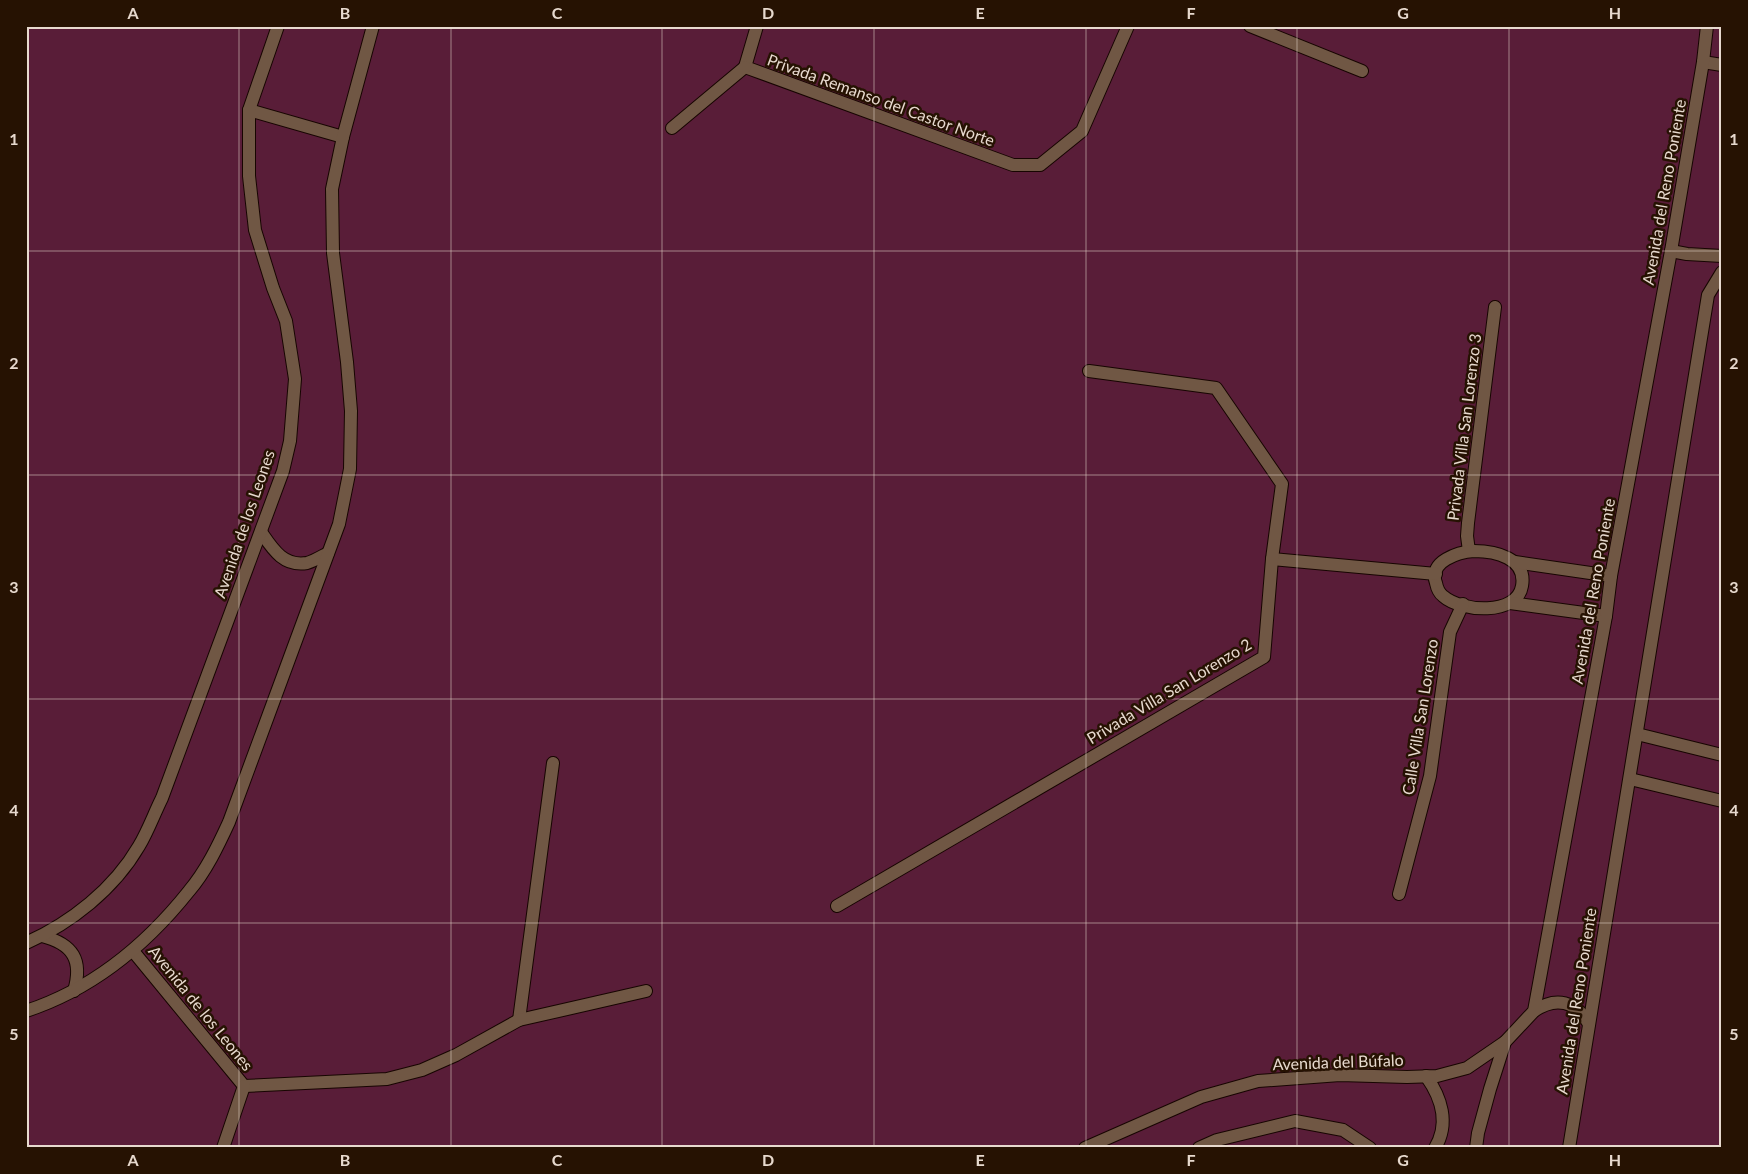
<svg xmlns="http://www.w3.org/2000/svg" width="1748" height="1174" font-family="Lato,sans-serif">
  <style>
    .green { fill: #591d38 }
    .lines { fill: none; stroke-linecap: round; stroke-linejoin: round }
    .minor-casing { stroke: #170500; stroke-width: 14 }
    .minor { stroke: #705744; stroke-width: 12 }
    .grid { fill: none; stroke: #e7d9ce; stroke-width: 1; stroke-opacity: 0.55 }
    .labels { text-anchor: middle; stroke-width: 5; stroke-linejoin: round; paint-order: stroke }
    .street-label { font-size: 16px; fill: #e7d9ce; stroke: #261202 }
    .neatline { fill: none; stroke: #e7d9ce; stroke-width: 2 }
    .grid-label { font-size: 16px; text-anchor: middle; font-weight: bold; fill: #e7d9ce }
  </style>
  <rect width="100%" height="100%" fill="#301b09"/>
  <rect class="green" x="26" y="26" width="1696" height="1122"/>
  <g class="lines">
    <defs>
      <g id="minor">
        <polyline points="1250,26 1362,71"/>
        <polyline points="1703,62 1722,65"/>
        <polyline points="745,67 1013,165 1040,165 1082,131 1128,26"/>
        <polyline points="745,67 757,26"/>
        <polyline points="249,110 343,137"/>
        <polyline points="672,128 745,67"/>
        <polyline points="1671,251 1687,254 1722,256"/>
        <path d="M261 532C272 548 283 567 307 563 314 561 322 556 328 553"/>
        <polyline points="1469,551 1467,536 1468,523 1495,307"/>
        <path d="M1474 551C1495 551 1527 558 1522 586 1517 616 1461 612 1443 596 1439 593 1437 588 1436 583 1428 561 1459 552 1474 551Z"/>
        <polyline points="1272,559 1436,574"/>
        <polyline points="1515,562 1611,576"/>
        <polyline points="1510,603 1606,616"/>
        <polyline points="1637,734 1722,755"/>
        <polyline points="1630,779 1722,801"/>
        <polyline points="1399,894 1430,776 1450,632 1463,604"/>
        <polyline points="837,906 1264,657 1272,559 1282,484 1216,388 1089,371"/>
        <path d="M42 936C73 944 83 960 74 991"/>
        <path d="M26 943C71 923 114 889 139 846 148 831 154 814 162 798L283 471 290 441 295 379 286 321 273 288 255 230 249 176V110L278 26"/>
        <polyline points="133,951 244,1086"/>
        <path d="M26 1011C93 989 146 945 189 891 206 871 218 846 229 822L339 524 350 469 351 411 347 362 333 253 332 189 343 137 373 26"/>
        <path d="M1534 1011C1556 996 1576 1001 1589 1024"/>
        <polyline points="519,1020 553,763"/>
        <path d="M1426 1076C1441 1097 1450 1123 1435 1148"/>
        <polyline points="244,1086 387,1079 422,1070 456,1055 519,1020 646,991"/>
        <polyline points="223,1148 244,1086"/>
        <polyline points="1085,1148 1201,1097 1258,1081 1340,1075 1407,1077 1437,1076 1467,1068 1505,1042"/>
        <polyline points="1199,1148 1217,1140 1295,1121 1343,1130 1370,1148"/>
        <polyline points="1476,1148 1478,1133 1490,1089 1505,1042 1534,1011 1606,616 1611,576 1671,251 1703,62 1707,26"/>
        <polyline points="1569,1148 1708,295 1722,272"/>
      </g>
    </defs>
    <use href="#minor" class="minor-casing"/>
    <use href="#minor" class="minor"/>
  </g>
  <path class="grid" d="M239 26V1148M451 26V1148M662 26V1148M874 26V1148M1086 26V1148M1297 26V1148M1509 26V1148M26 251H1722M26 475H1722M26 699H1722M26 923H1722"/>
  <g class="labels">
    <g class="street-label">
      <text transform="translate(881 100) rotate(20)" y="6">Privada Remanso del Castor Norte</text>
      <text transform="translate(1664 192) rotate(-80)" y="6">Avenida del Reno Poniente</text>
      <text transform="translate(1464 427) rotate(-83)" y="6">Privada Villa San Lorenzo 3</text>
      <text transform="translate(244 524) rotate(-71)" y="6">Avenida de los Leones</text>
      <text transform="translate(1593 591) rotate(-80)" y="6">Avenida del Reno Poniente</text>
      <text transform="translate(1169 691) rotate(-31)" y="6">Privada Villa San Lorenzo 2</text>
      <text transform="translate(1420 717) rotate(-81)" y="6">Calle Villa San Lorenzo</text>
      <text transform="translate(1576 1001) rotate(-81)" y="6">Avenida del Reno Poniente</text>
      <text transform="translate(201 1008) rotate(51)" y="6">Avenida de los Leones</text>
      <text transform="translate(1338 1062) rotate(-2)" y="6">Avenida del Búfalo</text>
    </g>
  </g>
  <rect width="1748" height="1174" fill="none" stroke="#261202" stroke-width="55"/>
  <rect x="28" y="28" width="1692" height="1118" class="neatline"/>
  <g class="grid-label">
    <text x="133" y="19">A</text>
    <text x="345" y="19">B</text>
    <text x="557" y="19">C</text>
    <text x="768" y="19">D</text>
    <text x="980" y="19">E</text>
    <text x="1191" y="19">F</text>
    <text x="1403" y="19">G</text>
    <text x="1615" y="19">H</text>
    <text x="14" y="145">1</text>
    <text x="1734" y="145">1</text>
    <text x="14" y="369">2</text>
    <text x="1734" y="369">2</text>
    <text x="14" y="593">3</text>
    <text x="1734" y="593">3</text>
    <text x="14" y="816">4</text>
    <text x="1734" y="816">4</text>
    <text x="14" y="1040">5</text>
    <text x="1734" y="1040">5</text>
    <text x="133" y="1166">A</text>
    <text x="345" y="1166">B</text>
    <text x="557" y="1166">C</text>
    <text x="768" y="1166">D</text>
    <text x="980" y="1166">E</text>
    <text x="1191" y="1166">F</text>
    <text x="1403" y="1166">G</text>
    <text x="1615" y="1166">H</text>
  </g>
</svg>
